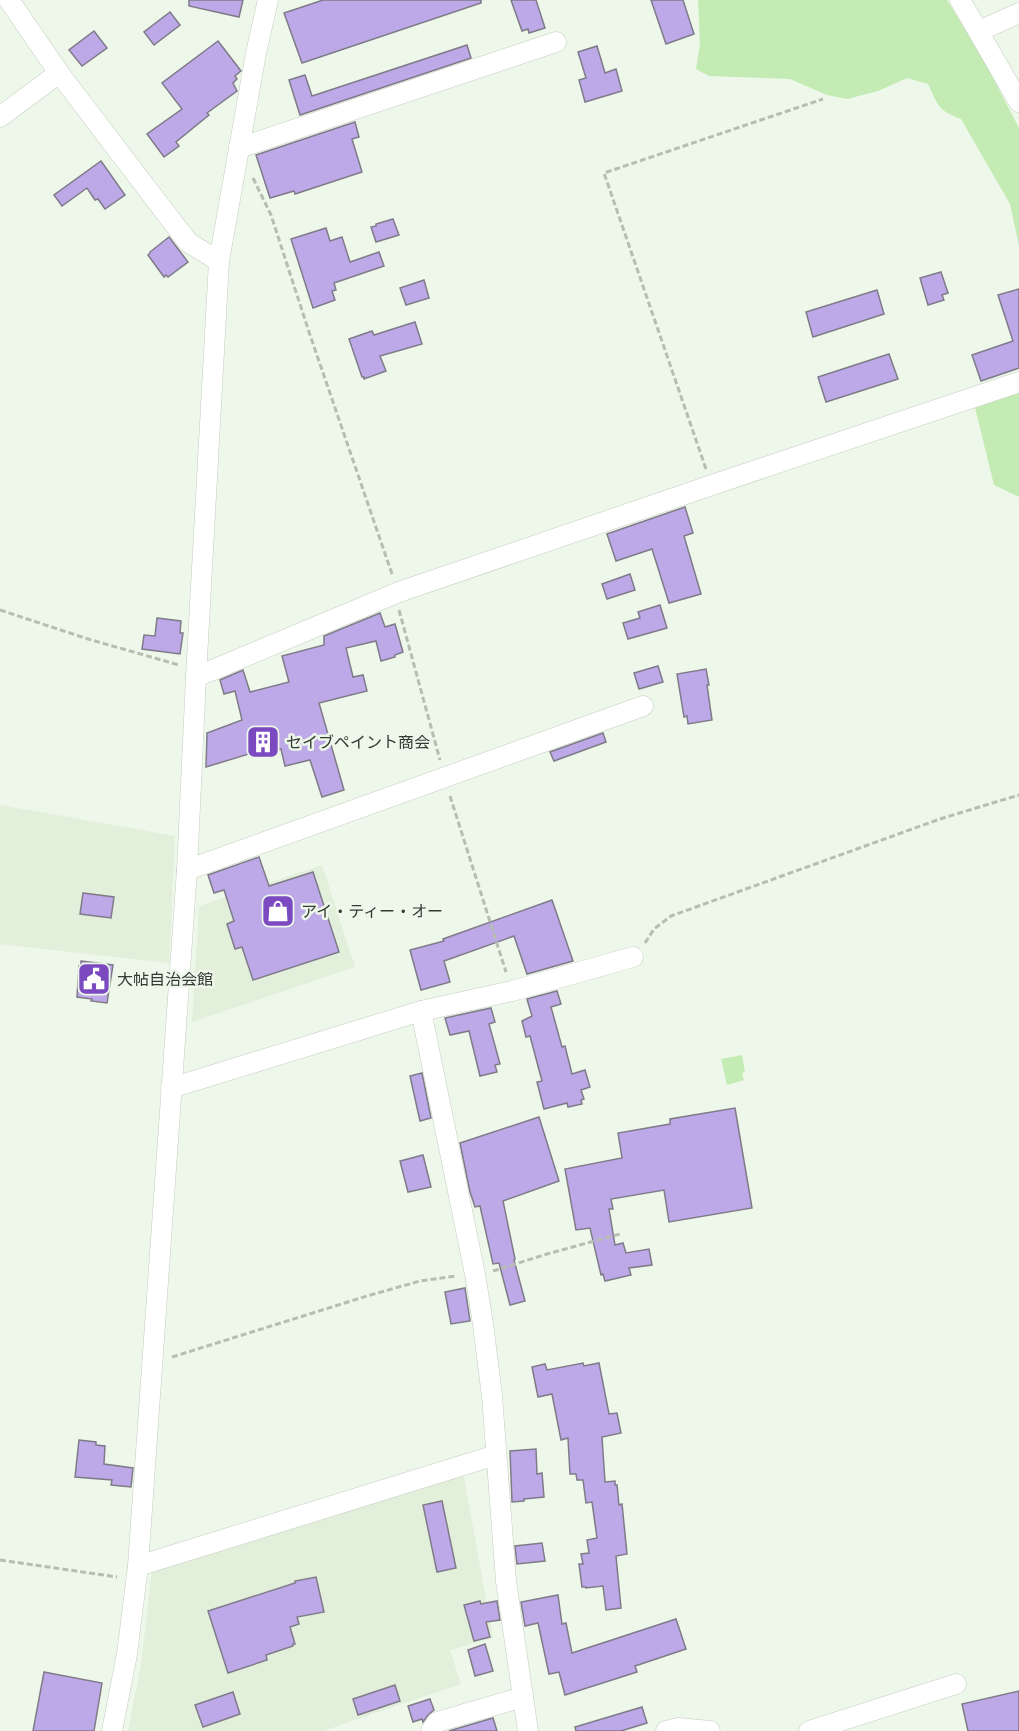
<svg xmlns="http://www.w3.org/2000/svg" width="1019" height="1731" font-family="Raleway,'Noto Sans JP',sans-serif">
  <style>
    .built { fill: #e1efdb }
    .green { fill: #c5ebb4 }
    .building { fill: #bda8e8; stroke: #7f7b88; stroke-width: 1.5 }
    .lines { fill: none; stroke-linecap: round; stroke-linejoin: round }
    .minor-casing { stroke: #c4cdc0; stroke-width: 21 }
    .path { stroke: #b6beb3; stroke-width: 3; stroke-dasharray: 6 3; stroke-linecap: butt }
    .minor { stroke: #fff; stroke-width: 20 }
    .labels { text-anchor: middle; stroke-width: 5; stroke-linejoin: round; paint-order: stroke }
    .poi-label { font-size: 16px; fill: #353934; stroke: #edf7ea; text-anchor: start }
  </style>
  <rect width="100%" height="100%" fill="#edf7ea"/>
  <g class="built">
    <polygon points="0,805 175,836 169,963 0,944"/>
    <polygon points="322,865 355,967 192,1022 199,906"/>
    <polygon points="463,1472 493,1638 450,1650 461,1684 323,1731 128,1731 141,1665 152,1570"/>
  </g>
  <g class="green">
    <path d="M698 0H947L982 57 1019 128V246L1010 204 961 119C938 111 938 105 928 84L907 78 878 91 847 99 827 95 790 79 709 76 696 69 700 44Z"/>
    <polygon points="1019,393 1019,497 994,485 975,408"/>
    <polygon points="742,1055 745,1072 742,1073 744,1080 727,1085 721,1059"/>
  </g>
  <g class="building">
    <polygon points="189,0 243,0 239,17 189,6"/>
    <polygon points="323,0 481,0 481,3 302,63 284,13"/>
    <polygon points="511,0 536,0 545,28 529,33 528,29 522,31"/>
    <polygon points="651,0 683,0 694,34 666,44"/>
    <polygon points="170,12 180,25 154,45 144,32"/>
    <polygon points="94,31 107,48 82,66 69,50"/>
    <polygon points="218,41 241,71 235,76 237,79 233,83 237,91 207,113 209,115 176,142 179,146 164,157 147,134 182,109 162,83"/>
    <polygon points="467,45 471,58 300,115 289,80 305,75 312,96"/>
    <polygon points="597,46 605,73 616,69 622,91 585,102 579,80 586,78 578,52"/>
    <polygon points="355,122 359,137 352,139 362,172 295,194 294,191 270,198 256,155"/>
    <polygon points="101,161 125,195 105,209 98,199 95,200 87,188 62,206 54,195"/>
    <polygon points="393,219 399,235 376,242 371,227 376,226 376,224"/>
    <polygon points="326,228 330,241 342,237 350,262 379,252 384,266 334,283 336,290 332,291 335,300 313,308 291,239"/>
    <polygon points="169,237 188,262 168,277 166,275 164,277 148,255 150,253 150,252"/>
    <polygon points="941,272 948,293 942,295 944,300 928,305 920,278"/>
    <polygon points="424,280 429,298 406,305 400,288"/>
    <polygon points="1019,289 1019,368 981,381 972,355 1013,341 998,295"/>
    <polygon points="877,290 884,314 813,337 806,312"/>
    <polygon points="415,322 422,344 380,356 386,371 364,379 364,377 362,377 349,339 372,331 374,335"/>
    <polygon points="889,354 898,379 826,402 818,377"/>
    <polygon points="685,507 693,533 684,536 701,594 669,603 652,549 616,561 607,534"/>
    <polygon points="630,574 635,590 607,599 602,584"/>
    <polygon points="660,605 667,628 628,639 623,623 640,618 638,612"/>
    <polygon points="380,613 385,627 395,624 403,652 395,655 395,657 381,661 376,641 346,648 353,677 363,675 367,691 319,703 344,790 322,797 310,760 285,766 281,749 263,754 262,750 206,767 207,733 242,720 235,691 224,694 220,680 243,670 250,692 289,682 282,656 324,645 324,636"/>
    <polygon points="157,618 181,621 180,633 183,633 180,654 142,649 144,635 155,636"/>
    <polygon points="658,666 663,682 639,689 634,673"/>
    <polygon points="706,669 709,685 707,685 712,720 688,724 687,716 684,717 677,674"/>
    <polygon points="603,733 606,742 554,761 550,752"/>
    <polygon points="259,857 269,886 313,872 339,952 253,980 242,947 235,949 227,924 234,921 224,890 214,893 208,875"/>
    <polygon points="83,893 114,897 111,918 80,914"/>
    <polygon points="552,900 573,961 527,974 514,936 444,961 450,982 421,990 410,950 444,941 443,939"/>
    <polygon points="81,961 113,965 107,1003 91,1001 92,999 77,997 79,966 81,966"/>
    <polygon points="557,991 561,1004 551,1007 562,1047 565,1046 572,1074 585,1070 590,1087 581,1090 584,1099 581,1100 582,1104 568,1107 567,1103 544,1109 537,1082 542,1081 530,1036 526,1037 522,1021 532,1016 527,999"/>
    <polygon points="491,1008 495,1022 489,1024 500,1064 495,1065 497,1072 480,1076 469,1031 450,1035 445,1018"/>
    <polygon points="422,1073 431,1118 420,1121 410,1076"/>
    <polygon points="735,1108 752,1208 669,1222 664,1190 611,1199 613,1209 609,1209 615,1245 623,1243 626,1253 649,1249 652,1265 629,1268 631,1275 605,1281 603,1274 601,1275 590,1228 576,1230 565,1169 622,1158 618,1133 670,1124 670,1119"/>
    <polygon points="539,1117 559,1181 503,1201 515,1259 514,1260 525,1301 510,1305 499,1263 493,1264 480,1206 475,1207 470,1192 460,1143"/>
    <polygon points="423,1155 431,1187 408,1192 400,1161"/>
    <polygon points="465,1288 470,1321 451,1324 445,1292"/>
    <polygon points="583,1363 584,1366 599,1363 609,1414 617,1413 621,1433 602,1437 605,1482 615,1481 615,1485 617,1485 619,1505 622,1504 627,1554 616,1556 621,1608 606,1610 603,1586 586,1588 586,1587 582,1587 579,1564 583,1564 581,1554 589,1553 587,1540 597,1538 592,1502 586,1503 583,1480 577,1480 576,1474 570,1474 568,1438 561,1440 552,1394 538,1397 532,1367 545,1364 547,1370"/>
    <polygon points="79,1440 96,1442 96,1445 105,1446 104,1464 133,1468 131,1487 111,1485 112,1480 75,1477"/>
    <polygon points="536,1449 537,1474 542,1473 544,1497 524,1499 524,1501 512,1502 510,1451"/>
    <polygon points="442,1501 456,1568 437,1572 423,1505"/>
    <polygon points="542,1543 545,1561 517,1564 515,1546"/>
    <polygon points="316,1577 324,1612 297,1617 299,1624 290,1627 295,1644 293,1644 293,1646 266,1655 267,1660 228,1673 208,1611 295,1583 295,1581"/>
    <polygon points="558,1595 562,1624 566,1623 572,1653 676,1619 686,1649 635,1666 637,1672 565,1695 559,1672 549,1674 538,1623 525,1626 521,1602"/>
    <polygon points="480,1601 481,1604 497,1601 500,1620 486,1622 490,1637 474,1641 464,1605"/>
    <polygon points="485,1644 493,1671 475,1676 468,1650"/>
    <polygon points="44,1672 102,1683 94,1731 33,1731"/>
    <polygon points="395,1685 400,1701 358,1715 353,1699"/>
    <polygon points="1019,1691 1019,1731 968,1731 962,1704"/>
    <polygon points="233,1692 240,1714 203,1727 195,1705"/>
    <polygon points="430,1699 434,1710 428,1715 423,1722 422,1719 413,1722 408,1706"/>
    <polygon points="642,1707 647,1723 621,1731 576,1731 575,1727"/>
    <polygon points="493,1718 497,1731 449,1731"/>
  </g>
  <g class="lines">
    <defs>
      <g id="minor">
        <polyline points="9,0 59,73 174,224 189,243 219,261"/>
        <polyline points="960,0 1019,102"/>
        <polyline points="979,31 1019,13"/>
        <polyline points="0,117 59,73"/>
        <polyline points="239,148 556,42"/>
        <polyline points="196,677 399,592 712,485 1019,382"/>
        <polyline points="187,870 643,706"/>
        <polyline points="421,1011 475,1274 483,1324 492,1396 506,1581 528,1731"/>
        <polyline points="171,1088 421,1011 512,991 633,957"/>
        <polyline points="138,1566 496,1455"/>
        <polyline points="112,1731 127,1654 138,1566 187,870 196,677 219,261 256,53 268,0"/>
        <polyline points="431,1731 437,1722 523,1697"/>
        <polyline points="666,1731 678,1728 710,1731"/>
        <polyline points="809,1731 956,1684"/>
      </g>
    </defs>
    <use href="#minor" class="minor-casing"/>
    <g class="path">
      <polyline points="253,178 271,215 309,332 392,574"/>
      <polyline points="706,469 604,173 823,99"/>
      <polyline points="0,610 88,639 179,665"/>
      <polyline points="399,610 440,760"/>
      <polyline points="450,796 506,972"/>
      <polyline points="645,943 654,929 671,916 940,819 1019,795"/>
      <polyline points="493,1271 547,1254 620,1234"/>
      <polyline points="172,1357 367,1296 420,1281 456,1276"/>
      <polyline points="0,1560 117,1577"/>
    </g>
    <use href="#minor" class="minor"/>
  </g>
  <defs>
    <symbol id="building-square" viewBox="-11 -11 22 22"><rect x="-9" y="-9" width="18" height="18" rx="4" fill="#7b4ac1" stroke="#edf7ea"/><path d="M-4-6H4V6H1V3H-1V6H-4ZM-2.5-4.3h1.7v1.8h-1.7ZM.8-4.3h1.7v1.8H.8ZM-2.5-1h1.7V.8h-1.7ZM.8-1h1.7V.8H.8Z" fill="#fff"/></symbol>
    <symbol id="shop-square" viewBox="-11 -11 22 22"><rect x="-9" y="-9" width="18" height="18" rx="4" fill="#7b4ac1" stroke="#edf7ea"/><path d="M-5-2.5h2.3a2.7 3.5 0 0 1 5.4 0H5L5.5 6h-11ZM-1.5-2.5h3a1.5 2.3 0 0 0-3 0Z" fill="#fff"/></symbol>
    <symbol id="civic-square" viewBox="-11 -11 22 22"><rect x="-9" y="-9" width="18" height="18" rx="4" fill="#7b4ac1" stroke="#edf7ea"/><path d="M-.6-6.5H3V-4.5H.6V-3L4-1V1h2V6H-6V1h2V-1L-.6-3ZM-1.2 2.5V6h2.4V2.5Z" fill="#fff"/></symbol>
  </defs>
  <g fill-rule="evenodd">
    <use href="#building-square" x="244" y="723" width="38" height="38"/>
    <use href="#shop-square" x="259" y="892" width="38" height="38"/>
    <use href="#civic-square" x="75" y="960" width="38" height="38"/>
  </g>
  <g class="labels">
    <g class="poi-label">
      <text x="286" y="748">セイブペイント商会</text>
      <text x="301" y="917">アイ・ティー・オー</text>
      <text x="117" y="985">大帖自治会館</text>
    </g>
  </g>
</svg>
